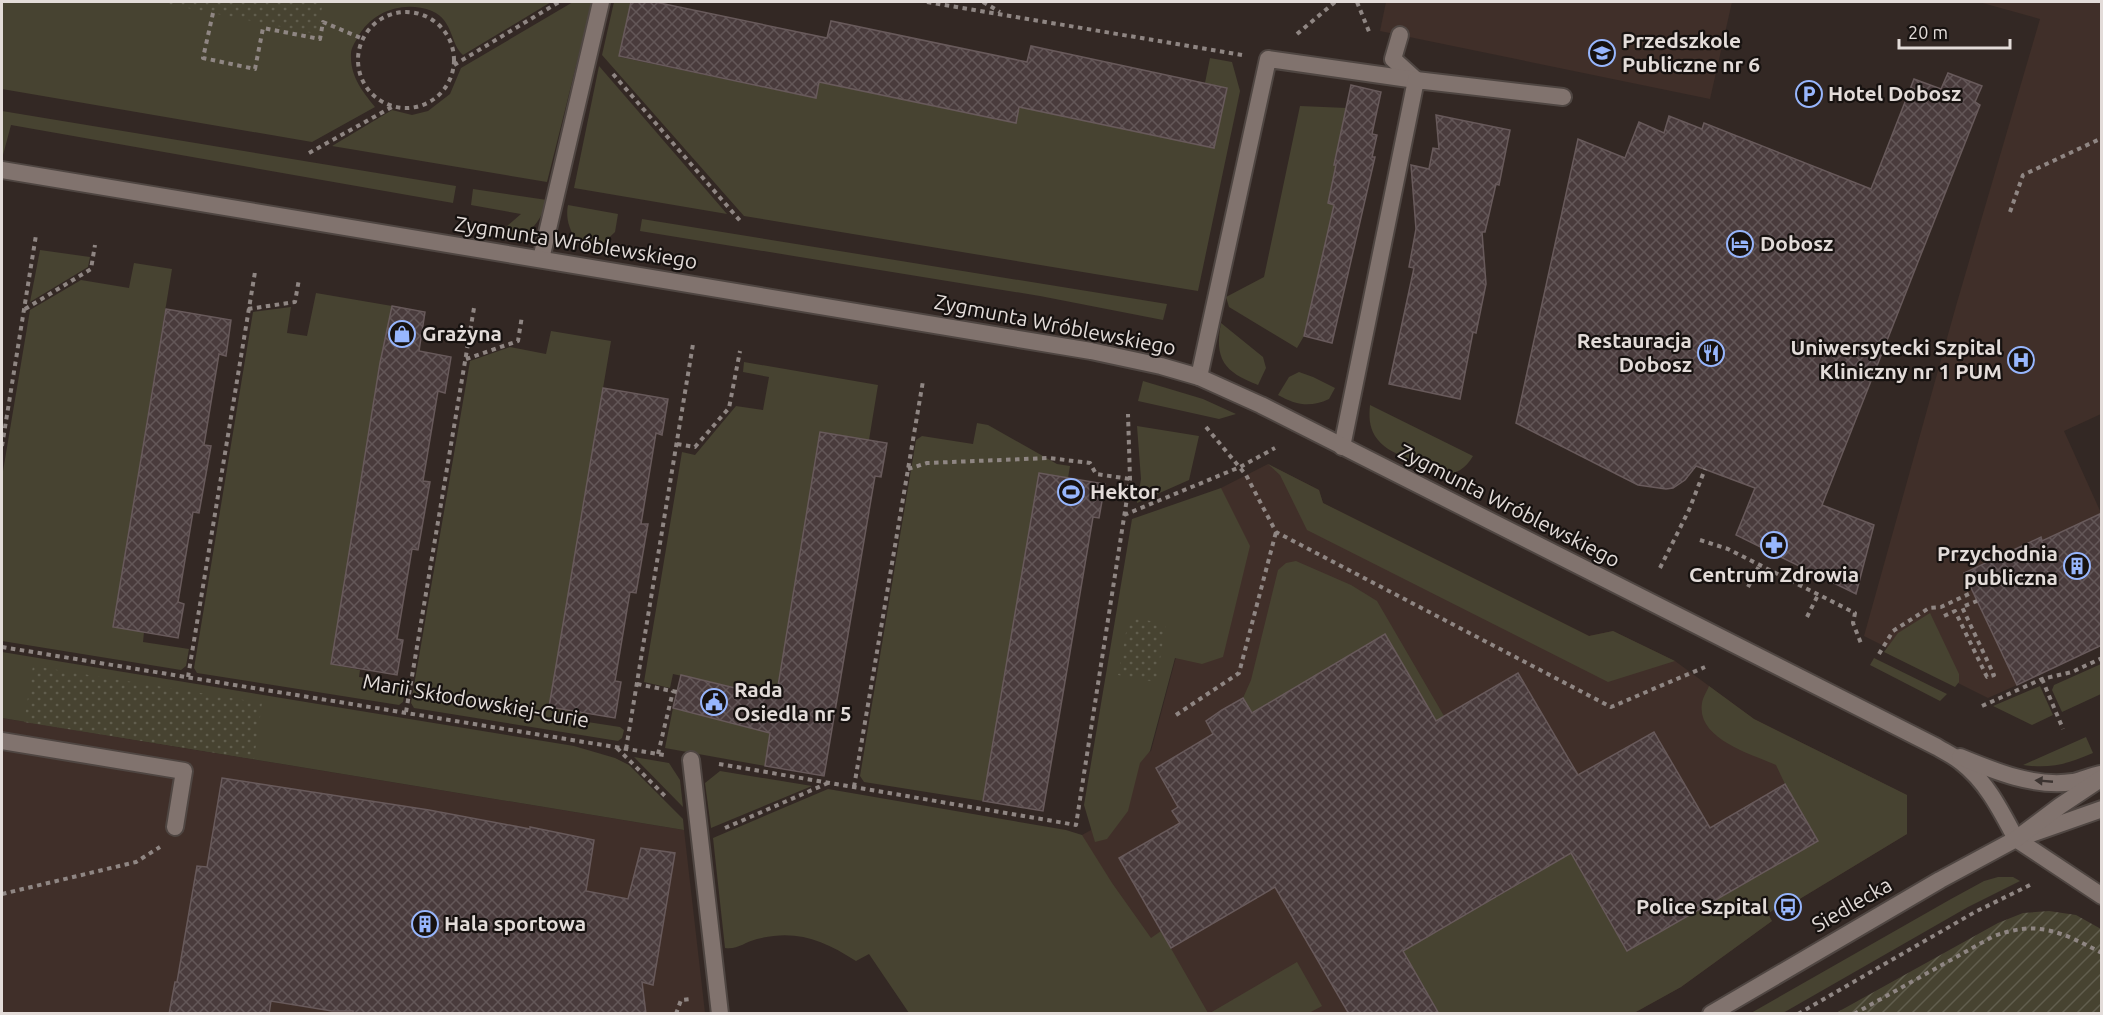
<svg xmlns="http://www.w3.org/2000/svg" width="2103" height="1015" font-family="Ubuntu,sans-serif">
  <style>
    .built { fill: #402f29 }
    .grass { fill: #474331 }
    .park { fill: url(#park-dots) }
    .garden { fill: url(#garden-furrows) }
    .building { fill: url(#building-cross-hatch); stroke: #685a5b; stroke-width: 1.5 }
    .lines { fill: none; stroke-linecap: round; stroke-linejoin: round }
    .service-casing { stroke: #4f4642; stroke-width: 20 }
    .minor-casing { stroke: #4f4642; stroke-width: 20 }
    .path { stroke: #8f8683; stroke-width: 4; stroke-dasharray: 4.5 4.5; stroke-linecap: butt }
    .service { stroke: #81736e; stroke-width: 16 }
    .minor { stroke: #81736e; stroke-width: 16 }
    .oneway { fill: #3c3431 }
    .labels { text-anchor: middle; stroke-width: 4.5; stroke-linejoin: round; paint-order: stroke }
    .poi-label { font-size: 21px; font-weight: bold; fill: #e3dcd9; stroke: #171210; text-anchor: start }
    .street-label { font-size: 21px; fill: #e3dcd9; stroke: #171210 }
  </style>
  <defs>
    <pattern id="park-dots" width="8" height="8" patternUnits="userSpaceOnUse" patternTransform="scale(1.5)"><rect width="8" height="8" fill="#474331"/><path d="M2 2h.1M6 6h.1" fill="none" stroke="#615e4e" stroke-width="1.8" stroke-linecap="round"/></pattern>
    <pattern id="garden-furrows" width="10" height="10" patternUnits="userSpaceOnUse" patternTransform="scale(1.5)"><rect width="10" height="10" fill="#474331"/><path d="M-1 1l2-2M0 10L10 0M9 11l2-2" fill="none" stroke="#615e4e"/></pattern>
    <pattern id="building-cross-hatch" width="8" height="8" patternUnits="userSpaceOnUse" patternTransform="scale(1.5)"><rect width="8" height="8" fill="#493b3c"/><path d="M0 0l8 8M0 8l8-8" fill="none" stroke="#635758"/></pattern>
  </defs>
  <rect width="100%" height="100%" fill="#332824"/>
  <g class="built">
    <polygon points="1386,2 1732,2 1710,99 1380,31"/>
    <polygon points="1979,2 2101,2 2101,414 2064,431 2101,513 2042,541 2040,537 1964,573 2017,685 1988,698 1864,636 1956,306 2040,19"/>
    <polygon points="1268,464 1319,490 1323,503 1589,636 1613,631 1675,661 1754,719 1907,795 1907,834 1798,900 1793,894 1768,914 1772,921 1681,987 1634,1013 909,1013 1082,835 1122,813 1136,759 1151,751 1221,488"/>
    <polygon points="2,718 684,830 705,1013 2,1013"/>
  </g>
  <g class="grass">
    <path d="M2 2H551L463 55C450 44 454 21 432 11 404 0 372 11 358 37 355 42 351 48 351 54 350 76 362 91 375 107L312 142 2 89Z"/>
    <polygon points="573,2 592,2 547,182 332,146 392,110 412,115 428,111 450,94 461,68"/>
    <polygon points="614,2 631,2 620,57 815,98 819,82 1015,123 1019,107 1214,148 1227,88 1205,83 1210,58 1232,62 1240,91 1198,291 744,216 602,55"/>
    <polygon points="599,66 727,214 574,188"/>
    <polygon points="1300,106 1347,108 1334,164 1336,165 1328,203 1363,211 1357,234 1329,227 1304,336 1297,348 1229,307 1226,297 1264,277"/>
    <polygon points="2,111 456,186 453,203 11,125 3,155 2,154"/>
    <path d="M473 189 547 200C539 226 528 240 498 234L521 214 471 205Z"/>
    <path d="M568 205 618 214 615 232 595 251C575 247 564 224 568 205Z"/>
    <polygon points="642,219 1167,304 1163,320 1040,296 646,232 640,231"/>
    <polygon points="40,250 90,257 88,267 30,302"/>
    <polygon points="134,263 172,269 113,627 144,632 143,642 189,649 186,666 181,670 2,641 2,477 30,310 81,280 129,288"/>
    <polygon points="316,293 392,306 380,363 331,664 360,670 359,677 406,684 403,702 399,705 197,673 194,668 253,312 291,307 287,333 307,336"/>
    <path d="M1221 323 1263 357 1266 368 1258 385C1224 372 1214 359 1221 323Z"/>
    <polygon points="551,331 611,341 549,707 582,712 581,721 620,727 624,730 622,738 618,741 414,708 411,703 470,361 510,347 546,354"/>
    <polygon points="744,362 878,385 869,440 820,432 765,766 665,748 673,708 720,720 728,686 673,674 670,688 644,682 682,452 695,455 736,406 763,410 769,377 743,372"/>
    <path d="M1299 372 1313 377 1335 388 1329 399C1310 408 1296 405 1278 395L1289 377Z"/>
    <polygon points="1143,381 1203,399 1236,414 1219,419 1138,401"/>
    <path d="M1370 405 1473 456C1455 487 1428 470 1405 458 1393 452 1382 447 1375 436 1369 426 1369 416 1370 405Z"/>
    <polygon points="977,423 988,425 1057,464 1070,466 1068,478 1039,473 983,801 864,782 860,776 916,440 922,436 973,444"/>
    <polygon points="1137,426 1199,436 1189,480 1137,503 1141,479"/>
    <polygon points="1268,464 1319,490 1323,503 1589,636 1613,631 1675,661 1608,682 1307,530 1280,475"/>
    <polygon points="1221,488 1250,546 1223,657 1202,664 1175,658 1150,751 1140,763 1128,811 1107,839 1095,842 1084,805 1132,519"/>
    <polygon points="1296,561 1351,585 1377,601 1444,716 1286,807 1424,701 1385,634 1252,713 1243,698 1251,680 1278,570 1286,563"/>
    <polygon points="1930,613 1959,674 1959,682 1955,687 1884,652 1898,633"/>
    <polygon points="2,652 574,746 615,758 629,765 683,819 684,830 2,718"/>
    <polygon points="1874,658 1947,694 1940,701 1870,665"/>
    <polygon points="2101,664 2101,694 2062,712 2052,690 2054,685"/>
    <path d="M1709 686 1754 719 1907 795V834L1798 900 1793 894 1768 914 1772 921 1681 987 1634 1013H1439L1419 979 1394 994 1378 965 1645 810 1627 951 1818 841 1785 784 1776 765C1751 754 1696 739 1702 703 1703 697 1707 691 1709 686Z"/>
    <polygon points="2040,686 2053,715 2032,725 1993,706"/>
    <path d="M2086 737 2093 753C2067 764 2051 769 2023 765Z"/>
    <polygon points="634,757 669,763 680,780 683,807"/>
    <polygon points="720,771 812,786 711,828 705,783"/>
    <path d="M828 789 1066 830 1082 835 1112 883 1151 938 1161 931 1208 1013H909L869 954 856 961C823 940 796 929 757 939 745 942 737 950 725 948L713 838Z"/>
    <polygon points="1998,877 2013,877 2020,881 1968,907 1783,1013 1751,1013 1951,899 1984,881"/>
    <polygon points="1297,962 1322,1006 1309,1013 1210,1013"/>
  </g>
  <g class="park">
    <polygon points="158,2 323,2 317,34"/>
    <polygon points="1129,617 1166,624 1156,682 1118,675"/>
    <polygon points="33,666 262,703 254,759 24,722"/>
  </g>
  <polygon class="garden" points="2049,911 2076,915 2101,929 2101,1013 1836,1013 1998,923 2023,913"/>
  <g class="building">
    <polygon points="631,2 655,2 827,38 831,21 1027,62 1031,46 1227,88 1214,148 1019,107 1016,123 819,82 816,98 619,56"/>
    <polygon points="1948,73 1982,86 1975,102 1980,105 1822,505 1874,525 1856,594 1736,535 1755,488 1696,466 1685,480 1673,488 1666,489 1638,485 1516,423 1578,139 1625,158 1639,122 1664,133 1669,116 1702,129 1704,123 1871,189 1914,79 1941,89"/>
    <polygon points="1351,85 1381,92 1372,134 1377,135 1372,157 1375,157 1332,343 1304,336 1334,205 1328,203 1336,165 1334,165"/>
    <polygon points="1436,115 1510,130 1499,185 1496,184 1485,232 1482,232 1486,284 1476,333 1473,332 1460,399 1389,384 1414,268 1409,267 1416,229 1411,165 1429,169 1433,148 1439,149"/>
    <polygon points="392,306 425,312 419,351 451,357 445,393 438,391 423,481 430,482 418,550 412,549 397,639 403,640 397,675 331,664 380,363"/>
    <polygon points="166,309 231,320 226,356 219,354 204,445 211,446 199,513 193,512 178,602 184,604 178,638 113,627"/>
    <polygon points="603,388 668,399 662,435 656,433 641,524 648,524 636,593 630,592 615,681 621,682 615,718 549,707"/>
    <polygon points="820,432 887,443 881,477 875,476 824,776 765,766 770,733 673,708 681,675 776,698"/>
    <polygon points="1039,473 1105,484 1099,518 1093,517 1043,811 983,801"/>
    <polygon points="2102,513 2102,645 2017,685 1964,573 2041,537 2042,541"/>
    <polygon points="1385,634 1436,721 1518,673 1578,775 1654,732 1710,828 1785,784 1818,841 1627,951 1571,853 1403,951 1439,1014 1349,1014 1275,887 1171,948 1119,858 1180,823 1172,811 1178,807 1156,768 1213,734 1206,721 1222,710 1243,698 1252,713"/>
    <polygon points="222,778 429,810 530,829 530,827 594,840 586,891 628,899 641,848 675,853 653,985 642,982 646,1014 353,1014 353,1011 332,1011 271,1001 269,1014 169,1014 175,982 177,982 197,866 207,867"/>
  </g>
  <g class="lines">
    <defs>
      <g id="service">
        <polyline points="1400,35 1393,59 1416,80"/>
        <polyline points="541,259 601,2"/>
        <polyline points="1199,377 1268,59 1416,80"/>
        <polyline points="1342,447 1416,80 1563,97"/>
        <polyline points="2016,839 2102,896"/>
      </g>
      <g id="minor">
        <path d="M2 170 1091 351 1161 366 1199 377 1261 405 1937 747C1945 752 1954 756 1961 762 1987 782 2001 811 2016 839"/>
        <polyline points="2,741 184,771 175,827"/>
        <path d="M1960 757C1994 771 2035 788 2073 782 2082 780 2091 776 2100 774"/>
        <polyline points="691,760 720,1014"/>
        <polyline points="2031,834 2102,809"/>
        <polyline points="1711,1014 1940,880 2016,839 2060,806 2102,778"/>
      </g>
    </defs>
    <use href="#service" class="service-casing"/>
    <use href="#minor" class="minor-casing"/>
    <g class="path">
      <polyline points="927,2 1242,55"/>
      <polyline points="983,2 1000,12"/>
      <polyline points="1357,2 1370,34"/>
      <circle cx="406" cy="60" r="48"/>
      <polyline points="213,13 203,58 255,69 263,28 320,39 323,22 363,39"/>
      <polyline points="1297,34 1335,2"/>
      <polyline points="454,65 559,2"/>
      <polyline points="613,74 742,223"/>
      <polyline points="309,153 392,107"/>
      <polyline points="2010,212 2023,175 2102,138"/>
      <polyline points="25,309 91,269 95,245"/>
      <polyline points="248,309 295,302 299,279"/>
      <polyline points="466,359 518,341 522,316"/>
      <polyline points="1206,427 1246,475 1276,532 1611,707 1705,667"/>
      <polyline points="677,444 695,447 729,408 740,351"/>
      <polyline points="2,446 36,235"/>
      <polyline points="908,469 927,463 1049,458 1090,463 1096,474 1130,479"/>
      <polyline points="1124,515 1240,467 1275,448"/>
      <polyline points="1700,540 1728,549 1855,613 1853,623 1862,646"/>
      <polyline points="1660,568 1689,510 1705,469"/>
      <polyline points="1748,587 1760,564"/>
      <polyline points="1944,616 1955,611 1987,677 1994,675 1962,607 1977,601"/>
      <polyline points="1807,617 1818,595"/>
      <polyline points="2,647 664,755"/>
      <polyline points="1879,654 1893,631 1929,608 1941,607 1973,592"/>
      <polyline points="188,677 255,272"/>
      <polyline points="2042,679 2063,729"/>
      <polyline points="637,684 677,692"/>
      <polyline points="1982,706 2042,679 2072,672 2102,658"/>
      <polyline points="406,712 474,308"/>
      <polyline points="1176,715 1239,673 1276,532"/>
      <polyline points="617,748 667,798"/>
      <polyline points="626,749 693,344"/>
      <polyline points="658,754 673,691"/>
      <polyline points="719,764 1076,825 1130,479 1128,414"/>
      <polyline points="854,787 923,381"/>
      <polyline points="725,828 828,783"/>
      <polyline points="2,894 136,862 160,847"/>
      <polyline points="676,1014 681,1000 690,999"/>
      <polyline points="1798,1014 1975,912 2034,883"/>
      <path d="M1854 1014 1992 937C2037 919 2061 932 2102 953"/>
    </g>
    <use href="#service" class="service"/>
    <use href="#minor" class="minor"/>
  </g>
  <defs><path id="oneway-solid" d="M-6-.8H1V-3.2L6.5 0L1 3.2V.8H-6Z" transform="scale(1.5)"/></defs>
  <use class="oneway" href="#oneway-solid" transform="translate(2044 781) rotate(-175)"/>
  <defs>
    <symbol id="school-ring" viewBox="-11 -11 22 22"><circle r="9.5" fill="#171210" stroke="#97b6fd" stroke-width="1.5"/><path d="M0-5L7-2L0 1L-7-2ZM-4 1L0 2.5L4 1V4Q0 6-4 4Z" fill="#97b6fd"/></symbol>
    <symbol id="parking-ring" viewBox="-11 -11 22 22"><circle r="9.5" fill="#171210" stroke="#97b6fd" stroke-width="1.5"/><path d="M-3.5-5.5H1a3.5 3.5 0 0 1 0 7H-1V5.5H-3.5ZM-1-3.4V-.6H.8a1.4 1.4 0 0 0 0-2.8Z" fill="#97b6fd"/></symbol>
    <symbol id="hotel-ring" viewBox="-11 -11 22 22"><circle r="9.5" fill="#171210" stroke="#97b6fd" stroke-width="1.5"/><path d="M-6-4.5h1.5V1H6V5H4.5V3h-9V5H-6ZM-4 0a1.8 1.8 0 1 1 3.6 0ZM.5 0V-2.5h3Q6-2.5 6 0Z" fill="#97b6fd"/></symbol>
    <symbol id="shop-ring" viewBox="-11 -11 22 22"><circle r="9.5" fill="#171210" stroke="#97b6fd" stroke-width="1.5"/><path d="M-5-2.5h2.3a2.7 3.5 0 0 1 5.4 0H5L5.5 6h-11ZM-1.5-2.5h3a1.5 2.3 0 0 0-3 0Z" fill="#97b6fd"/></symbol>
    <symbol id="restaurant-ring" viewBox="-11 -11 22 22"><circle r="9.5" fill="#171210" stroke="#97b6fd" stroke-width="1.5"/><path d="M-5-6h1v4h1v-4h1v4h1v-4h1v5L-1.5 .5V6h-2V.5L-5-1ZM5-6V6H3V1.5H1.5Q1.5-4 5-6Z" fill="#97b6fd"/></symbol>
    <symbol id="hospital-ring" viewBox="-11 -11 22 22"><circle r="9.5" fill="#171210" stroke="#97b6fd" stroke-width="1.5"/><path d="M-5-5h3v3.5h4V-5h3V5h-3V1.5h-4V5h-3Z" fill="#97b6fd"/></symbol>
    <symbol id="stadium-ring" viewBox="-11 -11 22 22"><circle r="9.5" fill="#171210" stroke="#97b6fd" stroke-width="1.5"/><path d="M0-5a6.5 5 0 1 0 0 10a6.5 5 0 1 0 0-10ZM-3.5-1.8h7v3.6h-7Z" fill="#97b6fd"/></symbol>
    <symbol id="pharmacy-ring" viewBox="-11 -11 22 22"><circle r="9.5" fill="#171210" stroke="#97b6fd" stroke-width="1.5"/><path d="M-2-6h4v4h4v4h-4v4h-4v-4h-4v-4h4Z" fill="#97b6fd"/></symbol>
    <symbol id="building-ring" viewBox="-11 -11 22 22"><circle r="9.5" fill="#171210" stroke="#97b6fd" stroke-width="1.5"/><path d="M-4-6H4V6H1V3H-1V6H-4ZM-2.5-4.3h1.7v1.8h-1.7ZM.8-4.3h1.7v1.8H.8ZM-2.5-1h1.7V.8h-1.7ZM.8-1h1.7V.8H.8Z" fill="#97b6fd"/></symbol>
    <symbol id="civic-ring" viewBox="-11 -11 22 22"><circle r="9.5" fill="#171210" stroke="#97b6fd" stroke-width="1.5"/><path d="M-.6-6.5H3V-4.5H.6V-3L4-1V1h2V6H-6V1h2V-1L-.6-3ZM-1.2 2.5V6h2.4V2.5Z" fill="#97b6fd"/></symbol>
    <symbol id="bus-ring" viewBox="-11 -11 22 22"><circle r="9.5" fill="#171210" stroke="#97b6fd" stroke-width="1.5"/><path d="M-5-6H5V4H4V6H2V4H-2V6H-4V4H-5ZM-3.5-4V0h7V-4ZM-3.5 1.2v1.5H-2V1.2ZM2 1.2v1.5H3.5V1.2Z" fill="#97b6fd"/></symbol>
  </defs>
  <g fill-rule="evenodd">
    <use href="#school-ring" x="1587" y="38" width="30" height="30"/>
    <use href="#parking-ring" x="1794" y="79" width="30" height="30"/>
    <use href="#hotel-ring" x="1725" y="229" width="30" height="30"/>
    <use href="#shop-ring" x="387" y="319" width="30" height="30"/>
    <use href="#restaurant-ring" x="1696" y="338" width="30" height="30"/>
    <use href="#hospital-ring" x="2006" y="345" width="30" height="30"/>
    <use href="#stadium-ring" x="1056" y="477" width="30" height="30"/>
    <use href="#pharmacy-ring" x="1759" y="530" width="30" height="30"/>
    <use href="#building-ring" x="2062" y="551" width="30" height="30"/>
    <use href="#civic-ring" x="699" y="687" width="30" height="30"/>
    <use href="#bus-ring" x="1773" y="892" width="30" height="30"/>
    <use href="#building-ring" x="410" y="909" width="30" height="30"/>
  </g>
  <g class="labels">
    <g class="poi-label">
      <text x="1622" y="48">Przedszkole<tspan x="1622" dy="24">Publiczne nr 6</tspan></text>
      <text x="1828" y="101">Hotel Dobosz</text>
      <text x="1760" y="251">Dobosz</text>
      <text x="422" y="341">Grażyna</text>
      <text x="1692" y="348" text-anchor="end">Restauracja<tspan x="1692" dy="24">Dobosz</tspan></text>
      <text x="2002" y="355" text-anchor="end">Uniwersytecki Szpital<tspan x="2002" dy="24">Kliniczny nr 1 PUM</tspan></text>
      <text x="1090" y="499">Hektor</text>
      <text x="2058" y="561" text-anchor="end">Przychodnia<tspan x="2058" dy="24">publiczna</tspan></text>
      <text x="1774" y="582" text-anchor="middle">Centrum Zdrowia</text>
      <text x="734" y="697">Rada<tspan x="734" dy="24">Osiedla nr 5</tspan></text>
      <text x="1768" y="914" text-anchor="end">Police Szpital</text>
      <text x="444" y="931">Hala sportowa</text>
    </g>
    <g class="street-label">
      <text transform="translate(576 243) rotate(9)" y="7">Zygmunta Wróblewskiego</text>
      <text transform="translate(1055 325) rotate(11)" y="7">Zygmunta Wróblewskiego</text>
      <text transform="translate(1509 506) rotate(27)" y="7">Zygmunta Wróblewskiego</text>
      <text transform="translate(476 701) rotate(10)" y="7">Marii Skłodowskiej-Curie</text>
      <text transform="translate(1852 905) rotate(-30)" y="7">Siedlecka</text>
    </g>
  </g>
  <rect width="2103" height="1015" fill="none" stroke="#e3dcd9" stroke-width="6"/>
  <path d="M1899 39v9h111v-9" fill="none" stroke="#e3dcd9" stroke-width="3"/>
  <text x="1908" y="39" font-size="18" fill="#e3dcd9" stroke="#171210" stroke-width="4.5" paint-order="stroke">20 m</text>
</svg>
